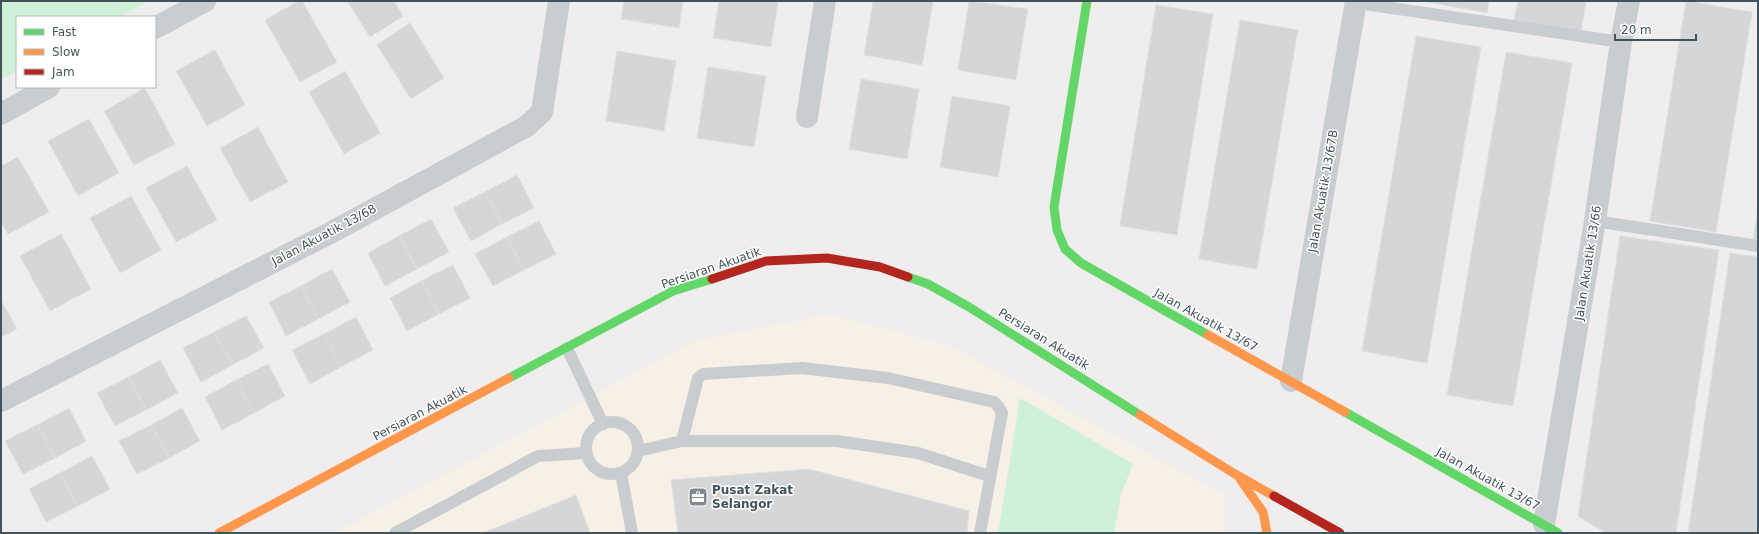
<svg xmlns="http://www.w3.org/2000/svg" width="1759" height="534" font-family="'DejaVu Sans',sans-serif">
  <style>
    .commercial { fill: #f7f0e7 }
    .green { fill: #cff1d8 }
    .building { fill: #d5d6d8; stroke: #e0dfe1 }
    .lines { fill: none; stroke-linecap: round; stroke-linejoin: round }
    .lane { stroke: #c9cdcf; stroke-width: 12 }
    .street { stroke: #c9cdcf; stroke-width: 22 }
    .fast { stroke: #63d668; stroke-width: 9 }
    .slow { stroke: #ff974d; stroke-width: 9 }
    .jam { stroke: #b3261e; stroke-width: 9 }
    .labels { text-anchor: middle; stroke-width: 3; stroke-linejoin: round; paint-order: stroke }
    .street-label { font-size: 12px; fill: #43535c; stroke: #fff }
    .poi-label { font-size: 12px; font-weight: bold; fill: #43535c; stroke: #fff; text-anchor: start }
  </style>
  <rect width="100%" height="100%" fill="#efedee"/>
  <polygon class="commercial" points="829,315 948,345 1224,495 1224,533 335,533 697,340"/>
  <g class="green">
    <polygon points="1,1 149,1 119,17 17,17 17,71 1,79"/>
    <polygon points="1020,398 1133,464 1121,494 1114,533 998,533"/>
  </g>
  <g class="building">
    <polygon points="299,1 302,1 337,62 300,82 265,20"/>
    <polygon points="347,1 394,1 403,16 370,37"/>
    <polygon points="624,1 683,1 679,28 621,19"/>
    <polygon points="719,1 778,1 771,47 713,38"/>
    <polygon points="873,1 933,1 922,65 864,55"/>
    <polygon points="969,1 1028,9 1016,80 958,70"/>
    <polygon points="1422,1 1489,1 1487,13"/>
    <polygon points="1518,1 1586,1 1581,31 1514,20"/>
    <polygon points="1686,1 1752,12 1716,232 1650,221"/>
    <polygon points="1156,5 1213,14 1177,235 1120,226"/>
    <polygon points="1240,20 1298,30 1257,269 1199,259"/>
    <polygon points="410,23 444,78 411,99 377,45"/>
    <polygon points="1416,36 1481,47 1427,363 1362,351"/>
    <polygon points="215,50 245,105 207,126 176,71"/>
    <polygon points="617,51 676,61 664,131 606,121"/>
    <polygon points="1506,52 1572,63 1513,406 1447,395"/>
    <polygon points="708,67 766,76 754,147 697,138"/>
    <polygon points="345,71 380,133 344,154 309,92"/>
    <polygon points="861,79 919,89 907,159 849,149"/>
    <polygon points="145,88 175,144 134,165 104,111"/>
    <polygon points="952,96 1010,106 998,177 940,167"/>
    <polygon points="89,119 119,173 78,196 48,141"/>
    <polygon points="258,127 288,182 250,202 220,148"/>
    <polygon points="18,157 49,212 8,234 1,222 1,166"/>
    <polygon points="187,166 217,220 176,242 146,188"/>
    <polygon points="517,175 534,208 502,224 485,192"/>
    <polygon points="485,192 502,224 471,241 453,208"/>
    <polygon points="131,196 161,250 120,273 90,218"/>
    <polygon points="1758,209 1758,239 1753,239"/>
    <polygon points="431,219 449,252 417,269 399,236"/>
    <polygon points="539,221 556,254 524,270 507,237"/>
    <polygon points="61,234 91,289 50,311 20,256"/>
    <polygon points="399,236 417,269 385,286 368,253"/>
    <polygon points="1620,236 1719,250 1676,533 1606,533 1578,516"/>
    <polygon points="507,237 524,270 493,286 475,254"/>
    <polygon points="1730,253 1758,257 1758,533 1688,533"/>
    <polygon points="453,265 470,298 439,314 421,281"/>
    <polygon points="332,269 350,302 318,319 301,286"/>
    <polygon points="421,281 439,314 407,331 390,298"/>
    <polygon points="301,286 318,319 286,336 269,302"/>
    <polygon points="1,300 17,329 1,337"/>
    <polygon points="246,316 264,348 232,365 214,332"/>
    <polygon points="356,317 373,350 341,367 324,334"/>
    <polygon points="214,332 232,365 201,382 183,348"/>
    <polygon points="324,334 341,367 310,384 292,350"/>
    <polygon points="160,360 178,393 146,410 129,377"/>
    <polygon points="268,364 285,396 254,413 236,380"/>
    <polygon points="129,377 146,410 115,426 97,393"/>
    <polygon points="236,380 254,413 222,430 205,397"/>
    <polygon points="69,408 86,441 55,458 37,425"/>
    <polygon points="182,408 200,441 169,458 151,425"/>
    <polygon points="37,425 55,458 23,474 5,441"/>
    <polygon points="151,425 169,458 137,474 119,441"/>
    <polygon points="92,456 110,489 78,506 60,473"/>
    <polygon points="809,469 969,511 967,533 678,533 671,480"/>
    <polygon points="60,473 78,506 46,522 29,489"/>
    <polygon points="576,495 590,533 483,533"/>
  </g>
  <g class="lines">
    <g class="lane">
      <polyline points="1351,2 1621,42"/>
      <polyline points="1595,221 1758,246"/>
      <polyline points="567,348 603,424"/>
      <circle cx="612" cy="448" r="26"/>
      <polyline points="682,441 698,378 703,374 802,368 888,378 994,402 998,406 1002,413 980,533"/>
      <polyline points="638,451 682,441 837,441 918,453 989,476"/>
      <polyline points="621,473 632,533"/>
      <polyline points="395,533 538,456 586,453"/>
    </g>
    <g class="street">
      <polyline points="155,28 205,1"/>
      <polyline points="1,114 49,87"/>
      <polyline points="807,117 825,1"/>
      <polyline points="1291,381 1356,1"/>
      <polyline points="1,401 334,231 527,126 542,112 559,1"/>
      <polyline points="1544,524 1595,221 1621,42 1629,1"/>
    </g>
    <g class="fast">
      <polyline points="1087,1 1054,207 1057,230 1065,249 1081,263 1208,335"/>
      <polyline points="908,277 928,284 969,307 1140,415"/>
      <polyline points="509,378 673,291 712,279"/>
      <polyline points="1345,412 1558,533"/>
    </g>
    <g class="slow">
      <polyline points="1208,335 1345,412"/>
      <polyline points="1140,415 1235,474 1274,496"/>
      <polyline points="1240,479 1263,512 1267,533"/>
      <polyline points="219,533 509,378"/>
    </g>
    <g class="jam">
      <polyline points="712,279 766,261 827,258 880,267 908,277"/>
      <polyline points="1274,496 1340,533"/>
    </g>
  </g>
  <defs>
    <symbol id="office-square" viewBox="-11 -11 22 22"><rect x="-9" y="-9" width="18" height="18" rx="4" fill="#7f898f" stroke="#fff"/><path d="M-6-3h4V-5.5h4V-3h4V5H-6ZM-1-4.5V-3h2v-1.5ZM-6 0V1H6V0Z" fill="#fff"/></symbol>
  </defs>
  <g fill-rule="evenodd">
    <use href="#office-square" x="687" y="486" width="22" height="22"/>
  </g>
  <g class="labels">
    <g class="street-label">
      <text transform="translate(1323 191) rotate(-80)" y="4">Jalan Akuatik 13/67B</text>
      <text transform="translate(324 235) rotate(-28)" y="4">Jalan Akuatik 13/68</text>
      <text transform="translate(1588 263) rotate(-81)" y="4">Jalan Akuatik 13/66</text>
      <text transform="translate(711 268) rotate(-19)" y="4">Persiaran Akuatik</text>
      <text transform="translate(1206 320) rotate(29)" y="4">Jalan Akuatik 13/67</text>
      <text transform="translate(1044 339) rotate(32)" y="4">Persiaran Akuatik</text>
      <text transform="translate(420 413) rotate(-28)" y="4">Persiaran Akuatik</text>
      <text transform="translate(1488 479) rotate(29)" y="4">Jalan Akuatik 13/67</text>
    </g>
    <g class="poi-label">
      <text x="712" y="494">Pusat Zakat<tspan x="712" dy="14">Selangor</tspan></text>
    </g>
  </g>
  <rect width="1759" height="534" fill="none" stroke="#43535c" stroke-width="4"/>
  <rect x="16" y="16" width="140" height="72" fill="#ffffff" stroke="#b4babe"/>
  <rect x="24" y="29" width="20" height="6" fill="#63d668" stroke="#b4babe"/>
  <text x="52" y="36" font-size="12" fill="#43535c">Fast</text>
  <rect x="24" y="49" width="20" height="6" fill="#ff974d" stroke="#b4babe"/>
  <text x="52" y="56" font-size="12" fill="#43535c">Slow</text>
  <rect x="24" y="69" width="20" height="6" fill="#b3261e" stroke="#b4babe"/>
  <text x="52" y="76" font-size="12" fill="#43535c">Jam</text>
  <path d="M1615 34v6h81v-6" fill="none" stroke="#43535c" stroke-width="2"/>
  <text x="1621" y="34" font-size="12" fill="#43535c" stroke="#ffffff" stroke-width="3" paint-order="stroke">20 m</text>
</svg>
